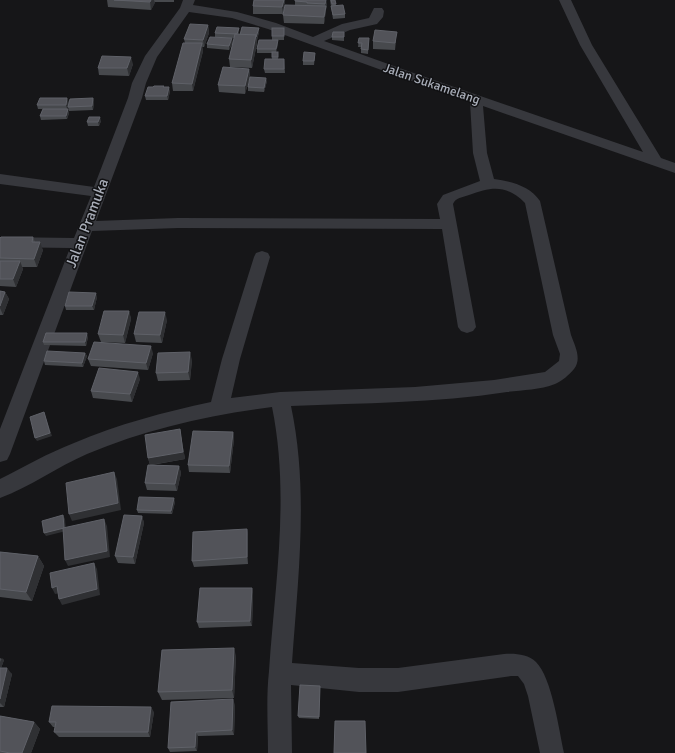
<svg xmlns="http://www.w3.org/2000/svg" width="675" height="753" font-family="Signika,sans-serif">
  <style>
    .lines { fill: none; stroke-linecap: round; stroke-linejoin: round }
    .minor { fill: #37383d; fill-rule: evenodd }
    .wall { fill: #47494d }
    .shaded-wall { fill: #2f3033 }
    .building { fill: #525359; stroke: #5f6168 }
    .labels { text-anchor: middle; stroke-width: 3; stroke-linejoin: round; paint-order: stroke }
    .far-street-label { font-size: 13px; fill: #a8adb8; stroke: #111113 }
    .street-label { font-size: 15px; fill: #a8adb8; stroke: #111113 }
  </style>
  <rect width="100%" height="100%" fill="#161618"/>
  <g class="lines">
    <path class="minor" d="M183 0H195L193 5 237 12 276 23 313 37 342 24 369 18 374 8H382L384 11 383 17 377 24 350 30 324 41 405 70 643 152 580 45 559 0H571L592 45 661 158 675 163V173L483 106 487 153 494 179C511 181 530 186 540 201L571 335C575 346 582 359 574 369 569 375 562 381 555 384 540 390 522 390 507 392 435 403 363 403 291 406 309 491 298 577 292 663L359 668H398L504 654C514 653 528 654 536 662 552 678 559 730 564 753H540L528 696 524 684 518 676H511L398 692H359L291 685 292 753H268C268 726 266 698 269 671 275 583 290 495 272 407 209 415 146 429 87 454 57 467 30 487 0 498V479C24 467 48 453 74 443 118 424 165 412 211 402L222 359 254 257 256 253 262 251 268 253 270 257 240 359 231 398 280 392 415 387 494 380 545 372 559 361 560 354 553 335 525 203C506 184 491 187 469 195 463 197 455 198 453 204L476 327 473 331 467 333 461 331 458 327 442 229 178 228 92 231 10 454 7 460 0 462V429L70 248 0 247V237L74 238 91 196 0 184V174L94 187 128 98 132 83 145 56 180 8ZM189 12 232 18 268 29 470 102 473 153 480 181 443 195 437 204 440 219 178 218 96 221 142 98 146 83 157 57Z"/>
  </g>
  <g class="wall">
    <polygon points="107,0 174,0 174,2 155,2 151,10 108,7"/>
    <polygon points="254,0 285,0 283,14 253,14 253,6"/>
    <polygon points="295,0 327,3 324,24 284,23 283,15 295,5"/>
    <polygon points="330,0 335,0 336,6 345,14 345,18 333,19"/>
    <polygon points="208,25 209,33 204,47 202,47 203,51 193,91 173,91 172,83 185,43 184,39"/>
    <polygon points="239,28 239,32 238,35 259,32 257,40 257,43 252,68 230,67 229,59 234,38 215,37 215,33"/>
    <polygon points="272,28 284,28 284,40 274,40 278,44 276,52 278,52 278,59 284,59 285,73 265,73 264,69 272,59 272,53 257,53 257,49 272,40"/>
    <polygon points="344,32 344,41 332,40 332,37"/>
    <polygon points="359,38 369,38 368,54 361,53 361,47 358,47"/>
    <polygon points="396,40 395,50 373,49 373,41"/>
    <polygon points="233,42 229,50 207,48 207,44"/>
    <polygon points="315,56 314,65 303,65 303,61"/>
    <polygon points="133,64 129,76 99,75 98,68"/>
    <polygon points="249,69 250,76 245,94 219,92 218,85"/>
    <polygon points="267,81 264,92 248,91 248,87"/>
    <polygon points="164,87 170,91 168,100 146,100 145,96"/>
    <polygon points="93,98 94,102 93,110 69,111 68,107"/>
    <polygon points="69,102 67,109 69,113 67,119 41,120 40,116 43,109 38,109 37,105"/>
    <polygon points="101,121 99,126 88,126 87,122"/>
    <polygon points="33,237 35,242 43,250 37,267 22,267 23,269 16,287 0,286 0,238"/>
    <polygon points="0,291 5,292 9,299 3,315 0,315"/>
    <polygon points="97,297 94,310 66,310 65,306"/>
    <polygon points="129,311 131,319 125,343 101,342 98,334"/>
    <polygon points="167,320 162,343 136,342 134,334"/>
    <polygon points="88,337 86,346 44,345 43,342"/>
    <polygon points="85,353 87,356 83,367 45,365 44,361"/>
    <polygon points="153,353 148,370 91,366 88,359"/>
    <polygon points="192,360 190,380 158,381 156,373"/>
    <polygon points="140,379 132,402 93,398 91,391"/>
    <polygon points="180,429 181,436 185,459 152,465 179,466 181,473 177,491 147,490 145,483 150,465 148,458"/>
    <polygon points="233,432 234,439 230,473 189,472 188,465"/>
    <polygon points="175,502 172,514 138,513 137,510"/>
    <polygon points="142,516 144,523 135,564 118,563 115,556"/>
    <polygon points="247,529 248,536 248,564 194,567 192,561"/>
    <polygon points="0,552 38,556 44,566 32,601 0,597"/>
    <polygon points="252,588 253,594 252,626 199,628 197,622"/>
    <polygon points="236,656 234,698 162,700 158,692"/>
    <polygon points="0,658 4,660 1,668 12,674 4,707 0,707"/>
    <polygon points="320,686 319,719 299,718 298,716"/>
    <polygon points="235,705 234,735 198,736 197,751 170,752 168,748"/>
    <polygon points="154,712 150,737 59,737 54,732 55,727 53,727 49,722"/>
    <polygon points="0,716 34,722 40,729 31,753 0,753"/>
  </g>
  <g class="shaded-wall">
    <polygon points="151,0 154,0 155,3 151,10 150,2"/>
    <polygon points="284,0 285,0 283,14 282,7"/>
    <polygon points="326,0 327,3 324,24 324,17"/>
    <polygon points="208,25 209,33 204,47 203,40"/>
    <polygon points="239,28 239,32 237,38 237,34"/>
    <polygon points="259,28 259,32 257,40 256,37"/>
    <polygon points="256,35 257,43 252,68 251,60"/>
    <polygon points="232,38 233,42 229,50 229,46"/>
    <polygon points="278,40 278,44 276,53 276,49"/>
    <polygon points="202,43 203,51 193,91 192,84"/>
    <polygon points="131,57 133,64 129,76 127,68"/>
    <polygon points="249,69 250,76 245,94 245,86"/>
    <polygon points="266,78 267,81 264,92 264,88"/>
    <polygon points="169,87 170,91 168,100 167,96"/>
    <polygon points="67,98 69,102 67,109 66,105"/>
    <polygon points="93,98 94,102 93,110 92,106"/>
    <polygon points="68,109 69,113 67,119 66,116"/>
    <polygon points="100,117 101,121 99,126 98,122"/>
    <polygon points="40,242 43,250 37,267 34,259"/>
    <polygon points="20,261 23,269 16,287 13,279"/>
    <polygon points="5,292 9,299 3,315 0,308 0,306"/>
    <polygon points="96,293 97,297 94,310 92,306"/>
    <polygon points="129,311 131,319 125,343 123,335"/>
    <polygon points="165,312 167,320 162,343 160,335"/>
    <polygon points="87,333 88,337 86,346 85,342"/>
    <polygon points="151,346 153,353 148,370 146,363"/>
    <polygon points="190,352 192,360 190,380 188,372"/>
    <polygon points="85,353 87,356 83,367 82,363"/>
    <polygon points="138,372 140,379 132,402 130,394"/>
    <polygon points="44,412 52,436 37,441 35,438"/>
    <polygon points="180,429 181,436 185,459 150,465 148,458"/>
    <polygon points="233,432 234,439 230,473 229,466"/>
    <polygon points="179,466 181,473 177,491 175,484"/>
    <polygon points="114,472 117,479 121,510 72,521 69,514"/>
    <polygon points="174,498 175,502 172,514 171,511"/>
    <polygon points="63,515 65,519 66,531 46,536 44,533"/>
    <polygon points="142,516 144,523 135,564 133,557"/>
    <polygon points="104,519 107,526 110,557 68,566 65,560"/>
    <polygon points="247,529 248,536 248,564 247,557"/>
    <polygon points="38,556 44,566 32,601 26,592"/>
    <polygon points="94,563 97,569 100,595 62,605 59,599"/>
    <polygon points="57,586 61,593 55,594 52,588"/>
    <polygon points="252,588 253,594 252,626 250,621"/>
    <polygon points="234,648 236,656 234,698 232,690"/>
    <polygon points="2,658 4,660 0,671 0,662"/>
    <polygon points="7,668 12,674 4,707 0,703 0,699"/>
    <polygon points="233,699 235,705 234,735 232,730"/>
    <polygon points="151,707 154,712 150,737 148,732"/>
    <polygon points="34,722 40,729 31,753 22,753"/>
    <polygon points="196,732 198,736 197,751 195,747"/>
  </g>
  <g class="building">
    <polygon points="114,0 151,0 150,2"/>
    <polygon points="254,0 284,0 282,7 253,6"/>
    <polygon points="295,0 326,0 325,4 307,3 307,2 295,1"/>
    <polygon points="331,0 335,0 336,4 332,4"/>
    <polygon points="285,5 326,6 324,17 283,15"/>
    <polygon points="343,5 345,14 333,15 331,6"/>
    <polygon points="190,24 208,25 203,40 184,39"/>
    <polygon points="217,27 239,28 237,34 215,33"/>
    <polygon points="242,27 259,28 256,37 256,35 240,35"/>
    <rect x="272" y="28" width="12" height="8"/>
    <polygon points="375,30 397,32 395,43 373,41"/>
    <polygon points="333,32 344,32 344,37 332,37"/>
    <polygon points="235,34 256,35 251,60 229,59"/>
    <polygon points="210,37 232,38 229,46 207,44"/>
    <polygon points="359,38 369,38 368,50 361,49 362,43 358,43"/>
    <polygon points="259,40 278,40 276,49 257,49"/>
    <polygon points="183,43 202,43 192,84 172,83"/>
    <rect x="272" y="52" width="6" height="5"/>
    <polygon points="304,52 315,53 314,61 303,61"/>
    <polygon points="102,56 131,57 127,68 98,68"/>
    <polygon points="265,59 284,59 284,69 264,69"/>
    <polygon points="223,67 249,69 245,86 218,85"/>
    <polygon points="250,77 266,78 264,88 248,87"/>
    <polygon points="154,86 164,86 163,87 169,87 167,96 145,96 148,87 153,87"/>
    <polygon points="40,98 67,98 66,105 37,105"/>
    <polygon points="93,98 92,106 68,107 70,99"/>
    <polygon points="43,109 68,109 66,116 40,116"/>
    <polygon points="89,117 100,117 98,122 87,122"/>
    <polygon points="1,237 33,237 32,242 40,242 34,259 0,258 0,238"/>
    <polygon points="0,261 20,261 13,279 0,279"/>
    <polygon points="0,291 5,292 0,306"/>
    <polygon points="69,292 96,293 92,306 65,306"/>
    <polygon points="104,311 129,311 123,335 98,334"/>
    <polygon points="139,312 165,312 160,335 134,334"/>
    <polygon points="46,333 87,333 85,342 43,342"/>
    <polygon points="94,342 151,346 146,363 88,359"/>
    <polygon points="47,351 85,353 82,363 44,361"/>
    <polygon points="190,352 188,372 156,373 158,353"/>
    <polygon points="99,368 138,372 130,394 91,391"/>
    <polygon points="44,412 50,433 35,438 30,417"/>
    <polygon points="180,429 183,452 148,458 145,435"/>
    <polygon points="193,431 233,432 229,466 188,465"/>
    <polygon points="148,465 179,466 175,484 145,483"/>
    <polygon points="114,472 118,503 69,514 66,483"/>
    <polygon points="139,497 174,498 171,511 137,510"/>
    <polygon points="63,515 64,528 44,533 42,521"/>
    <polygon points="124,515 142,516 133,557 115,556"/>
    <polygon points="104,519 107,551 65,560 63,528"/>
    <polygon points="247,529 247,557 192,561 193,532"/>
    <polygon points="0,552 38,556 26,592 0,589"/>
    <polygon points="94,563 97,589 59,599 57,586 52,588 50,573"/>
    <polygon points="200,588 252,588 250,621 197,622"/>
    <polygon points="234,648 232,690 158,692 162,650"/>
    <polygon points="0,668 7,668 0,699"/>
    <polygon points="300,685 320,686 319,717 298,716"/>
    <polygon points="233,699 232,730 196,732 195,747 168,748 171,702"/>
    <polygon points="52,706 151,707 148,732 54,732 56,722 49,722"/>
    <polygon points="0,716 34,722 22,753 10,753 0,751"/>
    <polygon points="335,721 365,721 366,753 334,753"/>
  </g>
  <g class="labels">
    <g class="far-street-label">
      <text transform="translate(432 83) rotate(19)" y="5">Jalan Sukamelang</text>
    </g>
    <g class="street-label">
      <text transform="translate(87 223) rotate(-69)" y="5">Jalan Pramuka</text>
    </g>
  </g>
</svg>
